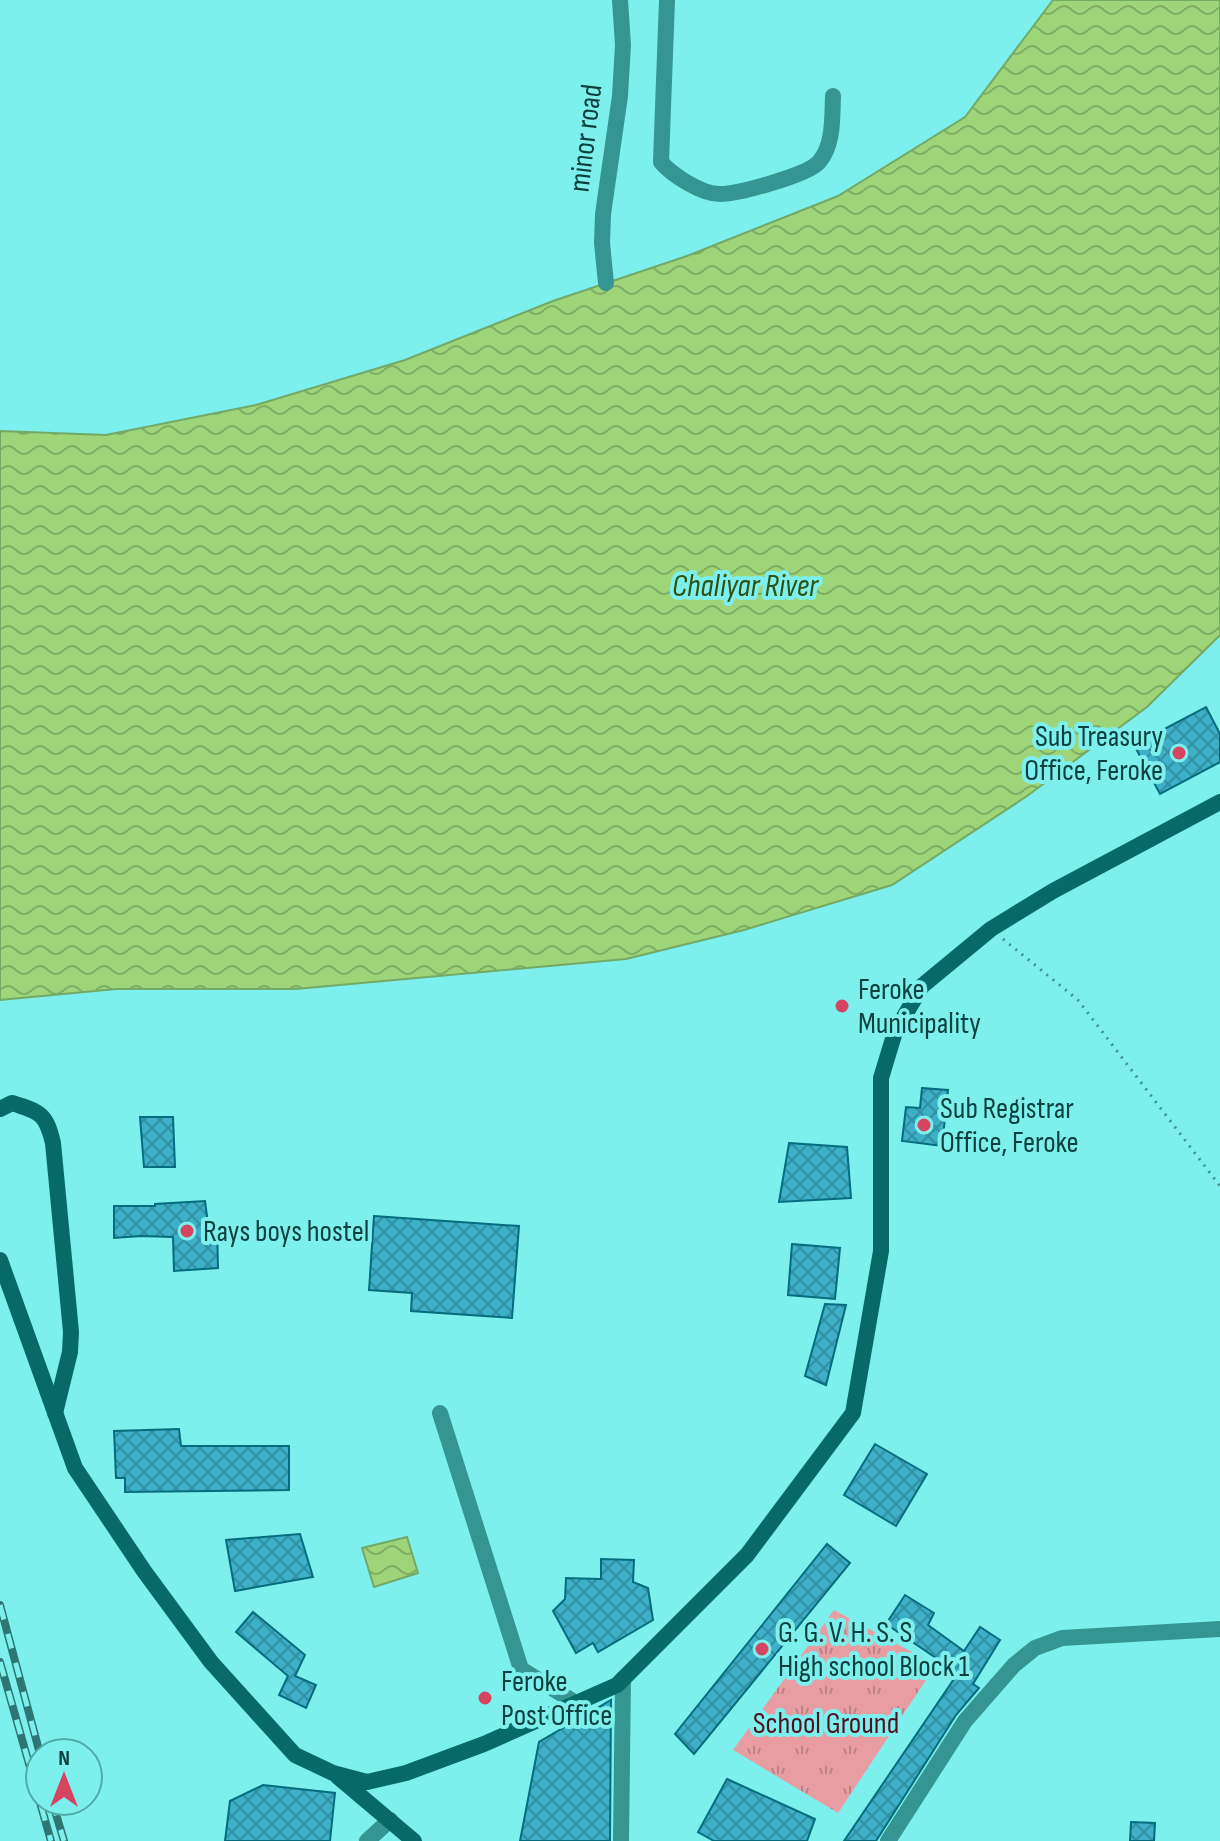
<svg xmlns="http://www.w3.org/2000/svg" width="1220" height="1841" font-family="'Sofia Sans Condensed',sans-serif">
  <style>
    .park { fill: url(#park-tufts) }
    .water { fill: url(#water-waves); stroke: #72a967; stroke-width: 2 }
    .building { fill: url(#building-cross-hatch); stroke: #076c7d; stroke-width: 2 }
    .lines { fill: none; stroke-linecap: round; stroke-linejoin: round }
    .path { stroke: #409290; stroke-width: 3; stroke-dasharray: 2 6; stroke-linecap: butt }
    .minor { stroke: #359593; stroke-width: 16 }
    .tertiary { stroke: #359593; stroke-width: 16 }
    .secondary { stroke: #076a69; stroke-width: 16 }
    .rail-casing { stroke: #2e7674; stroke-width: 8 }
    .rail { stroke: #7df0ed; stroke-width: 5; stroke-dasharray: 15; stroke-linecap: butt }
    .poi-dot { fill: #d54560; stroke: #7df0ed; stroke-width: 3 }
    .labels { text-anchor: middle; stroke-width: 8; stroke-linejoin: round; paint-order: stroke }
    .street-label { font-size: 30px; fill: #0c4140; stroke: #7df0ed }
    .poi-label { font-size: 30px; fill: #0c4140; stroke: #7df0ed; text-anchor: start }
    .park-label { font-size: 30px; fill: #530f1e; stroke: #7df0ed }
    .water-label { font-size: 32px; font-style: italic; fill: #2f5111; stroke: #7df0ed }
  </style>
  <defs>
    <pattern id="park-tufts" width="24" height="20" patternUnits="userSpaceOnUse" patternTransform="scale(2)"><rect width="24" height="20" fill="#e89da3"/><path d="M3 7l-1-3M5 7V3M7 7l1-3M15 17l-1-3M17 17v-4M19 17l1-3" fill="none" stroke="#ba8286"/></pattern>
    <pattern id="water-waves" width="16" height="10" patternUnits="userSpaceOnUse" patternTransform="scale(2)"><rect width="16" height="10" fill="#9ed578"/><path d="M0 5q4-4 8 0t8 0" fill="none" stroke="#7fae64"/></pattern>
    <pattern id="building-cross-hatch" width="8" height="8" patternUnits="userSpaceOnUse" patternTransform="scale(2)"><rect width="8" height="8" fill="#3dafc6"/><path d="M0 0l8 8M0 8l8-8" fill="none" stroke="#3290a2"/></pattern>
  </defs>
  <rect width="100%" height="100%" fill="#7df0ed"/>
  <polygon class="park" points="834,1610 936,1665 838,1813 733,1750"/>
  <g class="water">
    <polygon points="1053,0 1220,0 1220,635 1147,707 1027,796 892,885 744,930 626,959 296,989 116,989 0,1000 0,431 106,435 256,405 405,360 553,301 687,256 838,196 965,117"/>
    <polygon points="407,1537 418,1573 374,1587 362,1548"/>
  </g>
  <g class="building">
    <polygon points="1206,707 1220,734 1220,762 1160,794 1134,745"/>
    <polygon points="922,1088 948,1090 942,1146 902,1141 906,1107 920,1108"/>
    <polygon points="140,1117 173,1117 175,1167 144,1167"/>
    <polygon points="789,1143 847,1147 851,1198 779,1202"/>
    <polygon points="205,1201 208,1224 217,1225 218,1268 174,1271 173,1237 141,1236 114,1238 114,1206 155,1206 155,1204"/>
    <polygon points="374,1216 519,1226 512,1318 411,1311 412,1293 369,1290"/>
    <polygon points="792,1244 840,1248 835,1299 788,1295"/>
    <polygon points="825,1304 846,1305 826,1385 805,1376"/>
    <polygon points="179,1429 181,1446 289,1446 289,1490 125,1492 125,1478 116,1478 114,1431"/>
    <polygon points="875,1444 927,1474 896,1526 844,1495"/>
    <polygon points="300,1534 313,1577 235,1591 226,1540"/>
    <polygon points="827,1544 850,1563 694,1754 675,1734"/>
    <polygon points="601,1559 634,1560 633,1582 648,1588 653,1620 598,1652 593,1643 576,1653 553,1611 565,1599 566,1578 601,1579"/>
    <polygon points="905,1595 934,1613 928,1625 964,1651 980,1627 1000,1640 973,1684 979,1688 956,1715 876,1841 844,1841 958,1673 886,1624"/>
    <polygon points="253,1612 305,1655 295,1676 316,1685 306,1708 279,1695 288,1676 236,1632"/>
    <polygon points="611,1700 610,1841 520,1841 539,1742"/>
    <polygon points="727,1779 815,1819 807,1841 714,1841 698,1832"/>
    <polygon points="263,1785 335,1793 330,1841 225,1841 230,1801"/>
    <polygon points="1131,1822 1155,1823 1154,1841 1130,1841"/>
  </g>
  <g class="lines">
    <polyline class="path" points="1003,939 1078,1000 1220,1186"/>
    <g class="minor">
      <path d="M667 0 661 162C672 175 701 194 720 194 738 194 808 175 819 162 834 145 832 117 833 96"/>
      <polyline points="606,283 602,243 603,214 620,96 623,45 620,0"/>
      <polyline points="440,1413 521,1669 576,1703"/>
      <polyline points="367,1841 390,1820"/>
      <polyline points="888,1841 965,1721 1014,1665 1035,1648 1062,1638 1220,1629"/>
    </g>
    <polyline class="tertiary" points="621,1841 623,1679"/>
    <g class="secondary">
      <path d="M0 1109 12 1103C41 1112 46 1114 53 1143L71 1332 70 1352 55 1413"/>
      <polyline points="0,1260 75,1468 144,1571 211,1662 295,1755 333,1773 367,1782 406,1773 484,1744 617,1685 747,1555 853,1413 881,1251 881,1078 895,1032 922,986 991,929 1053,891 1220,802"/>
      <polyline points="338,1777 414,1841"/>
    </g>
    <defs>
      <g id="rail">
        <polyline points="0,1605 40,1754"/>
        <polyline points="0,1662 51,1841"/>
        <polyline points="52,1801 64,1841"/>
      </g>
    </defs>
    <use href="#rail" class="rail-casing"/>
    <use href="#rail" class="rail"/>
  </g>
  <g class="poi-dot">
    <circle cx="1179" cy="753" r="8"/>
    <circle cx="842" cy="1006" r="8"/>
    <circle cx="924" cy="1125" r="8"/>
    <circle cx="187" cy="1231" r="8"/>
    <circle cx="762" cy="1649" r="8"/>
    <circle cx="485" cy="1698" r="8"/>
  </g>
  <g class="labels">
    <g class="street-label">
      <text transform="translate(585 138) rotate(-83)" y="10">minor road</text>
    </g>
    <g class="poi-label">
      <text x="1163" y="746" text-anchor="end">Sub Treasury<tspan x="1163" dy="34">Office, Feroke</tspan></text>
      <text x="858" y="999">Feroke<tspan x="858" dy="34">Municipality</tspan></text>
      <text x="940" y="1118">Sub Registrar<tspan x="940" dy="34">Office, Feroke</tspan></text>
      <text x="203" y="1241">Rays boys hostel</text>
      <text x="778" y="1642">G. G. V. H. S. S<tspan x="778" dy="34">High school Block 1</tspan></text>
      <text x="501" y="1691">Feroke<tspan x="501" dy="34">Post Office</tspan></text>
    </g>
    <g class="park-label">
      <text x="826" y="1733">School Ground</text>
    </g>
    <g class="water-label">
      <text x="745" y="596">Chaliyar River</text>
    </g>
  </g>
  <g transform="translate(64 1777)"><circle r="38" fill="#7df0ed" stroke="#50aaa8" stroke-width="2"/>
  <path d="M0-6L14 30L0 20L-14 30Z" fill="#d54560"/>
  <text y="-12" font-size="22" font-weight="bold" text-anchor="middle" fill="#0c4140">N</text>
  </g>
</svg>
